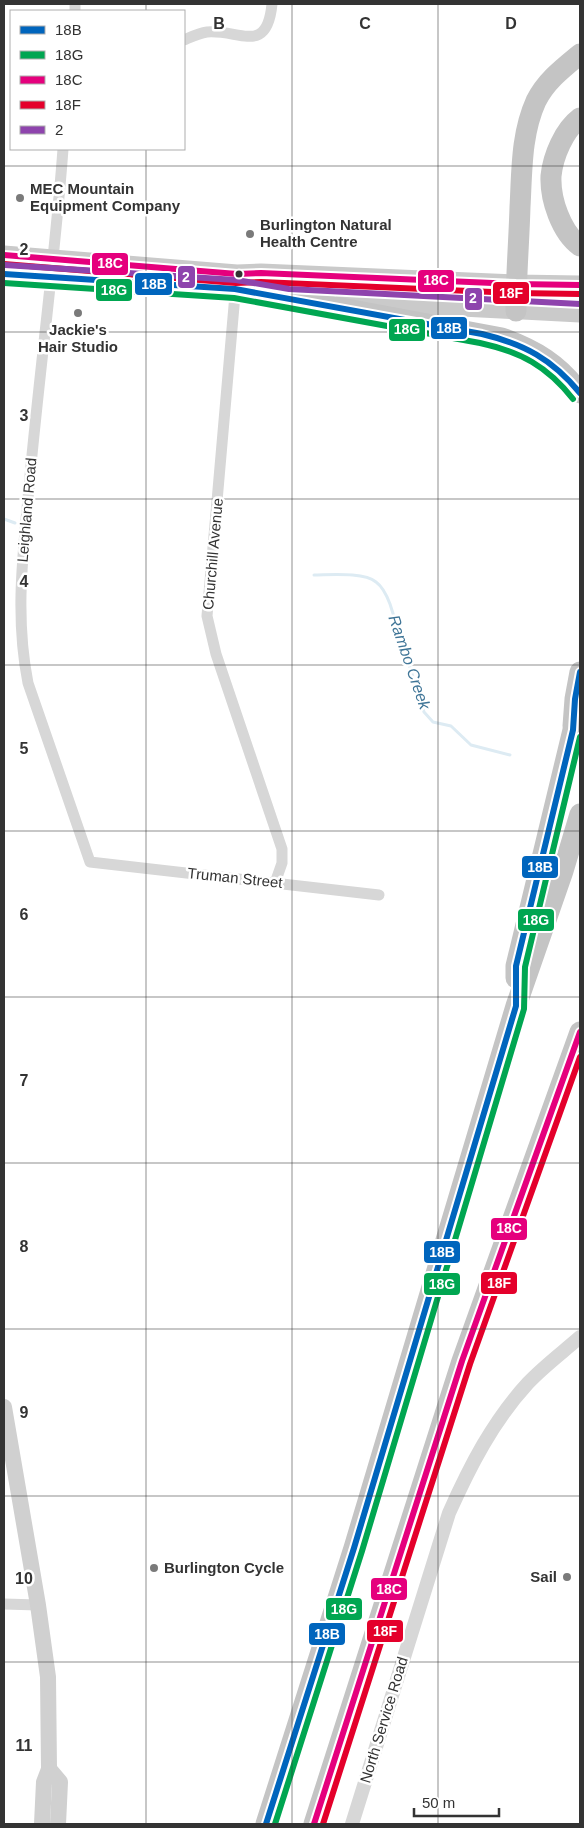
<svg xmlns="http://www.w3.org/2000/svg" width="584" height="1828" font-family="Arial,sans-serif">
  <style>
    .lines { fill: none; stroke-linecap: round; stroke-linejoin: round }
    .stream { stroke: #ddebf3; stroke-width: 3 }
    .minor { stroke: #d7d7d7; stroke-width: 11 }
    .tertiary { stroke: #d7d7d7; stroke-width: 14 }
    .secondary { stroke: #d0d0d0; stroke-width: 16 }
    .primary { stroke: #cacaca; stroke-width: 19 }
    .motorway { stroke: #c4c4c4; stroke-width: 21 }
    .bus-1-casing { stroke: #fff; stroke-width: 10 }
    .bus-2-casing { stroke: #fff; stroke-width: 10 }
    .bus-3-casing { stroke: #fff; stroke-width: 10 }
    .bus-4-casing { stroke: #fff; stroke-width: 10 }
    .bus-5-casing { stroke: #fff; stroke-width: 10 }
    .bus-1 { stroke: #0065bd; stroke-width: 6 }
    .bus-2 { stroke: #00a651; stroke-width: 6 }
    .bus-3 { stroke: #e5007d; stroke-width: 6 }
    .bus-4 { stroke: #e4002b; stroke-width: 6 }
    .bus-5 { stroke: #8e44ad; stroke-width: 6 }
    .grid { fill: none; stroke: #333; stroke-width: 1; stroke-opacity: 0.55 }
    .poi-dot { fill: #7a7a7a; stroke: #fff; stroke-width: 2 }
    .bus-dot { fill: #333; stroke: #fff; stroke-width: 2 }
    .labels { text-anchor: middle; stroke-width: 5; stroke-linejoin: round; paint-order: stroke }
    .poi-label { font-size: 15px; font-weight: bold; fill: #333; stroke: #fff; text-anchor: start }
    .street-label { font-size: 15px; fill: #333; stroke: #fff }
    .water-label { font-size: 16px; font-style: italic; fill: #3f7597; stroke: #fff }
    .grid-label { font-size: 16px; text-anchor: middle; font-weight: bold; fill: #333; stroke: #fff; stroke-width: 5; stroke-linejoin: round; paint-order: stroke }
    .line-badge { stroke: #fff; stroke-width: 2 }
    .badge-label { font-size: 14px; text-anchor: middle; font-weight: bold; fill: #fff }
  </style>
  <rect width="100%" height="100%" fill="#fff"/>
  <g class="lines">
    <g class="stream">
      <polyline points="4,519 15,523"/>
      <path d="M314 575C330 575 364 572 376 582 383 587 387 596 390 604L424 712 433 722 451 726 471 745 510 755"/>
    </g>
    <g class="minor">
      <polyline points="75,11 75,4"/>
      <path d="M184 40C191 37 199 33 207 32 239 29 267 56 272 4"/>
      <path d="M63 149C55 258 40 367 30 476 24 547 14 612 28 683L90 862 379 895"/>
      <polyline points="236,283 207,616 216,654 282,849 282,863 275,883"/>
      <polyline points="4,1604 38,1605"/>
    </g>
    <path class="tertiary" d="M352 1824 449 1513C470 1466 493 1421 528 1383 544 1366 563 1352 580 1337"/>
    <g class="secondary">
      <polyline points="4,1407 38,1605 48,1677 49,1769 44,1782 42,1824"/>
      <polyline points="49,1769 60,1782 58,1824"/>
    </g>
    <g class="primary">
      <polyline points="4,255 237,274 261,273 516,284 580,285"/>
      <polyline points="4,274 235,289 301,299"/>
      <polyline points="344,301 580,313"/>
    </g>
    <g class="motorway">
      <path d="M580 118C564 130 553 156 551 176 550 199 561 232 580 246"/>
      <path d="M288 298 502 338C535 350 559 364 580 393"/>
      <path d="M516 311C516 276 519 242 520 207 522 171 521 134 536 101 546 81 563 68 580 54"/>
      <polyline points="573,726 575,699 580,672"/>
      <polyline points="516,978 516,966 573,730 580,712"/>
      <polyline points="266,1824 354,1548 516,1006 563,871 580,814"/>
      <polyline points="314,1824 462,1361 580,1032"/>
    </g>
    <defs>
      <g id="bus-1">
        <path d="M4 274 235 289 482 334C524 344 552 359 580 393"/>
        <polyline points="266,1824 354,1548 516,1006 516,966 573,730 575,699 580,672"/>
      </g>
      <g id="bus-2">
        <path d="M4 283 234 298 480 343C521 352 547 366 573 399"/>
        <polyline points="275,1824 362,1551 524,1009 525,967 580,737"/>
      </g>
      <g id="bus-3">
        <polyline points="4,255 237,274 261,273 516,284 580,285"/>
        <polyline points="314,1824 462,1361 580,1032"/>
      </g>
      <g id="bus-4">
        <polyline points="4,264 236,283 261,282 516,293 580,294"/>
        <polyline points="323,1824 470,1364 580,1057"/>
      </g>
      <polyline id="bus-5" points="5,265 236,280 289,289 580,304"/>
    </defs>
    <use href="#bus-1" class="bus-1-casing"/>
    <use href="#bus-2" class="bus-2-casing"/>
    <use href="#bus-3" class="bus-3-casing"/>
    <use href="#bus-4" class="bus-4-casing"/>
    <use href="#bus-5" class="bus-5-casing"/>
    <use href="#bus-1" class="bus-1"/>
    <use href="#bus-2" class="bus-2"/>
    <use href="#bus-3" class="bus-3"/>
    <use href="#bus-4" class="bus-4"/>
    <use href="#bus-5" class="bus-5"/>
  </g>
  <path class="grid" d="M146 4V11M292 4V1824M438 4V1824M146 149V1824M4 166H580M4 332H580M4 499H580M4 665H580M4 831H580M4 997H580M4 1163H580M4 1329H580M4 1496H580M4 1662H580"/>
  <g class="poi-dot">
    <circle cx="20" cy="198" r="5"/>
    <circle cx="250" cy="234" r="5"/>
    <circle cx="78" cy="313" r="5"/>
    <circle cx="154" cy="1568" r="5"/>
    <circle cx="567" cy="1577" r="5"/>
  </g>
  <circle class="bus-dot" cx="239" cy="274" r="4.5"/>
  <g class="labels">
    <g class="poi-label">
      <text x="30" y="194">MEC Mountain<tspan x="30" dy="17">Equipment Company</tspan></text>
      <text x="260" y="230">Burlington Natural<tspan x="260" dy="17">Health Centre</tspan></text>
      <text x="78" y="335" text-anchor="middle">Jackie's<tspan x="78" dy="17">Hair Studio</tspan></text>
      <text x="164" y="1573">Burlington Cycle</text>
      <text x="557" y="1582" text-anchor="end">Sail</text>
    </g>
    <g class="street-label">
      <text transform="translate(27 510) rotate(-85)" y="5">Leighland Road</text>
      <text transform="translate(213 554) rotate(-85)" y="5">Churchill Avenue</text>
      <text transform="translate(235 878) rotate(6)" y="5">Truman Street</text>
      <text transform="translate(384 1720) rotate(-73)" y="5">North Service Road</text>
    </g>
    <g class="water-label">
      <text transform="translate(410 662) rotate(71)" y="6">Rambo Creek</text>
    </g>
  </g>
  <g class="grid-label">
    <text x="219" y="29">B</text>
    <text x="365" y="29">C</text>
    <text x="511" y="29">D</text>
    <text x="24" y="255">2</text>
    <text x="24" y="421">3</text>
    <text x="24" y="587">4</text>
    <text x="24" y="754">5</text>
    <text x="24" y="920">6</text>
    <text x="24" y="1086">7</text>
    <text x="24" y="1252">8</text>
    <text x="24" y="1418">9</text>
    <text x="24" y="1584">10</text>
    <text x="24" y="1751">11</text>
  </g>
  <g class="line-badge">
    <rect x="91" y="252" width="38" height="24" rx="5" fill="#e5007d"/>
    <rect x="177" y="265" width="19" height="24" rx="5" fill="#8e44ad"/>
    <rect x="417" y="269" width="38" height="24" rx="5" fill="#e5007d"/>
    <rect x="134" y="272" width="39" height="24" rx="5" fill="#0065bd"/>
    <rect x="95" y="278" width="38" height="24" rx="5" fill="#00a651"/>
    <rect x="492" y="281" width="38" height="24" rx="5" fill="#e4002b"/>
    <rect x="464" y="287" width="19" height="24" rx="5" fill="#8e44ad"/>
    <rect x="430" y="316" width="38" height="24" rx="5" fill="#0065bd"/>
    <rect x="388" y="318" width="38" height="24" rx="5" fill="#00a651"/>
    <rect x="521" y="855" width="38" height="24" rx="5" fill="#0065bd"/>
    <rect x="517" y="908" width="38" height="24" rx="5" fill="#00a651"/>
    <rect x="490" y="1217" width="38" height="24" rx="5" fill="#e5007d"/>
    <rect x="423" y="1240" width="38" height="24" rx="5" fill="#0065bd"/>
    <rect x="480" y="1271" width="38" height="24" rx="5" fill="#e4002b"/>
    <rect x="423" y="1272" width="38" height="24" rx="5" fill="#00a651"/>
    <rect x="370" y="1577" width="38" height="24" rx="5" fill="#e5007d"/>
    <rect x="325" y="1597" width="38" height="24" rx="5" fill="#00a651"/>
    <rect x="366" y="1619" width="38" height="24" rx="5" fill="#e4002b"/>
    <rect x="308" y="1622" width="38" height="24" rx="5" fill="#0065bd"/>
  </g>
  <g class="badge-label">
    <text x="110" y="268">18C</text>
    <text x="186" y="282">2</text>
    <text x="436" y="285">18C</text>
    <text x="154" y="289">18B</text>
    <text x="114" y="295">18G</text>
    <text x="511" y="298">18F</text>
    <text x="473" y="303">2</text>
    <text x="449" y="333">18B</text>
    <text x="407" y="334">18G</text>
    <text x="540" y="872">18B</text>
    <text x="536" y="925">18G</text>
    <text x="509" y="1233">18C</text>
    <text x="442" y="1257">18B</text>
    <text x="499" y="1288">18F</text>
    <text x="442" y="1289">18G</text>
    <text x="389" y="1594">18C</text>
    <text x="344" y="1614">18G</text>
    <text x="385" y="1636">18F</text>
    <text x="327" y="1639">18B</text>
  </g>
  <rect width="584" height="1828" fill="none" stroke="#333333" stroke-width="10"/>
  <rect x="10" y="10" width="175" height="140" fill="#ffffff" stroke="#adadad"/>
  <rect x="20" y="26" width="25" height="8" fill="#0065bd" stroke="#adadad"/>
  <text x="55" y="35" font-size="15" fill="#333333">18B</text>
  <rect x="20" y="51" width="25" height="8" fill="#00a651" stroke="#adadad"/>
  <text x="55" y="60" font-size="15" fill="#333333">18G</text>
  <rect x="20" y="76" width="25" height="8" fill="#e5007d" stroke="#adadad"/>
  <text x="55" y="85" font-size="15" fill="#333333">18C</text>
  <rect x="20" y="101" width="25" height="8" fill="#e4002b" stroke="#adadad"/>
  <text x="55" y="110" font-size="15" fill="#333333">18F</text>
  <rect x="20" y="126" width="25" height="8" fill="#8e44ad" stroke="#adadad"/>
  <text x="55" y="135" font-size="15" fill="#333333">2</text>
  <path d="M414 1808v8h85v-8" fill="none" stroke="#333333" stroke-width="2.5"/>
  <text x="422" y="1808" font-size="15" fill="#333333" stroke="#ffffff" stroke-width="4" paint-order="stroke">50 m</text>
</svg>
